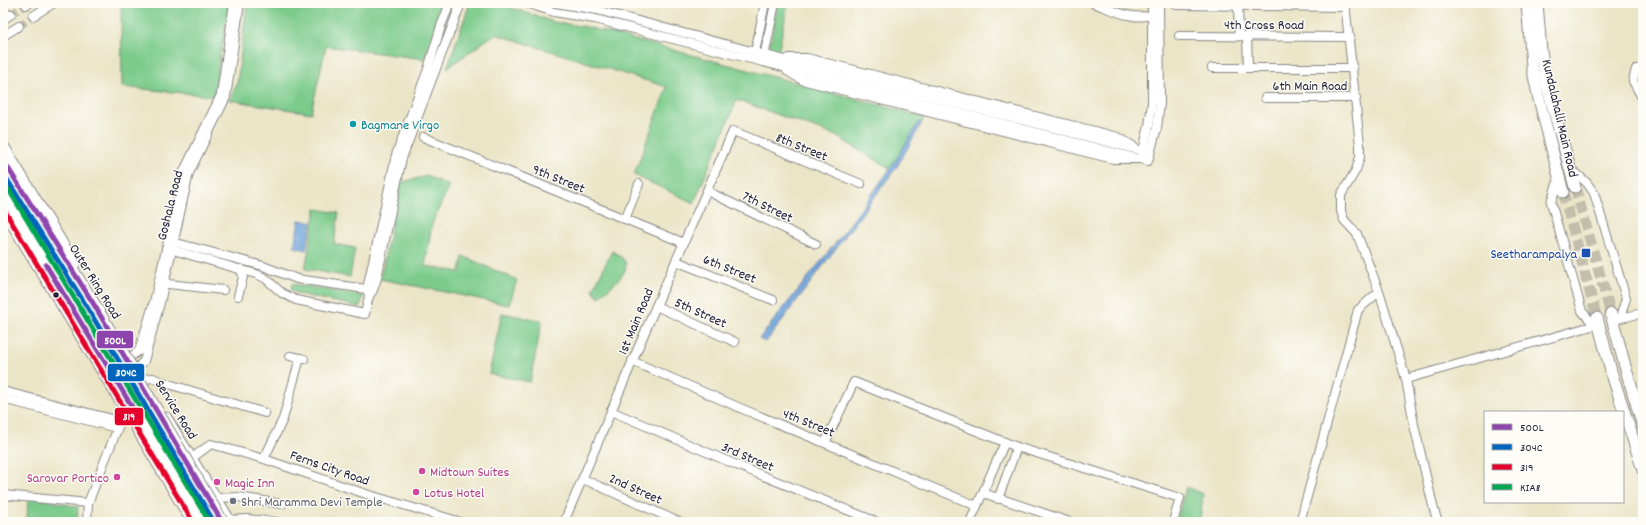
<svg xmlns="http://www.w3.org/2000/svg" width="1646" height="525" font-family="Dekko,sans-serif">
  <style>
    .green { fill: #7ccb8b; stroke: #4f7663 }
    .water { fill: #6ca2da; stroke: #47628a }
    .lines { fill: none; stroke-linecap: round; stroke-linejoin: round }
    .minor-tunnel { stroke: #c3beab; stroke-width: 8; stroke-dasharray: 8 4; stroke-linecap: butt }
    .major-tunnel { stroke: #c3beab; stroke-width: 11; stroke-dasharray: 11 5.5; stroke-linecap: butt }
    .minor-casing { stroke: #868481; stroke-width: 10 }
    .major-casing { stroke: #868481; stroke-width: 13 }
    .highway-casing { stroke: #868481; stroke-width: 14 }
    .minor { stroke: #fff; stroke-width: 8 }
    .major { stroke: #fff; stroke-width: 11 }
    .highway { stroke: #fff; stroke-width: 12 }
    .rail { stroke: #22223b; stroke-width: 2 }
    .highway-bridge-casing { stroke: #868481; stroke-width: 14; stroke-linecap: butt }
    .highway-bridge { stroke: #fff; stroke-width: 12 }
    .bus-1-casing { stroke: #fdfcf7; stroke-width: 8 }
    .bus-2-casing { stroke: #fdfcf7; stroke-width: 8 }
    .bus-3-casing { stroke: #fdfcf7; stroke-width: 8 }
    .bus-4-casing { stroke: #fdfcf7; stroke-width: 8 }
    .bus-1 { stroke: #8e44ad; stroke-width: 5 }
    .bus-2 { stroke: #0065bd; stroke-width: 5 }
    .bus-3 { stroke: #e4002b; stroke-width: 5 }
    .bus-4 { stroke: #00a651; stroke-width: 5 }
    .culture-dot { fill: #0f9aa8; stroke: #fdfcf7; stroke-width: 1.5 }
    .transit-dot { fill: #1a4fb4; stroke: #fdfcf7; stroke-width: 1.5 }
    .bus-dot { fill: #22223b; stroke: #fdfcf7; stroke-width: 1.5 }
    .hotel-dot { fill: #d1479c; stroke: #fdfcf7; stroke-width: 1.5 }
    .worship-dot { fill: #6b7280; stroke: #fdfcf7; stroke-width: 1.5 }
    .labels { text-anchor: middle; stroke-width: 3; stroke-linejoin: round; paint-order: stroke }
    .street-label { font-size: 14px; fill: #22223b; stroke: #fdfcf7 }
    .culture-label { font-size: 14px; fill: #0d838f; stroke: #fdfcf7; text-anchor: start }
    .transit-label { font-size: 14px; fill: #164399; stroke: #fdfcf7; text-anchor: end }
    .hotel-label { font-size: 14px; fill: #b23c85; stroke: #fdfcf7; text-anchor: start }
    .worship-label { font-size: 14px; fill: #5b616d; stroke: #fdfcf7; text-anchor: start }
    .line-badge { stroke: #fdfcf7; stroke-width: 1.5 }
    .badge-label { font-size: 11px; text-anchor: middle; font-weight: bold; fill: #fff }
  </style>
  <rect width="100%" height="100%" fill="#fdfcf7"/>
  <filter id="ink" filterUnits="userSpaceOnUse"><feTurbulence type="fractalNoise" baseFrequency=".025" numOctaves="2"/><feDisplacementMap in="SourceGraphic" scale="8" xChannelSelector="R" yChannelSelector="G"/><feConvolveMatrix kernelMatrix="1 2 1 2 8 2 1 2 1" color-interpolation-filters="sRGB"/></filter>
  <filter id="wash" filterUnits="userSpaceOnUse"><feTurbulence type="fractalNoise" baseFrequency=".012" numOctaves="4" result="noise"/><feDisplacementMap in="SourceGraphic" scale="16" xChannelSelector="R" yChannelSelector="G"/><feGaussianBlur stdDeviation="0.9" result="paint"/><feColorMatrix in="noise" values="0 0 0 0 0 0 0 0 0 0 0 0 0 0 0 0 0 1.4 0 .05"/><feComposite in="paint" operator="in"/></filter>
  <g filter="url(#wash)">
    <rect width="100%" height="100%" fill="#ebe5c7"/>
    <g class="green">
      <polygon points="121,3 229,3 228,14 213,96 122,87"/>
      <polygon points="247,3 445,3 424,59 326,46 311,113 229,100 237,84"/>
      <polygon points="470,3 500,4 554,22 587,27 924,117 922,123 919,122 891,169 834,135 737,100 694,203 634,175 667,87 495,34 447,68"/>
      <polygon points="778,3 788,3 778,54 772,50 770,44"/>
      <polygon points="427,176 449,186 432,224 425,266 460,272 463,256 517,280 509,305 380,279 401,182"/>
      <polygon points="316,209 339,213 334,244 355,248 350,277 305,269"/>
      <path d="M612 251C616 254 621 256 623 259 635 271 607 289 599 297L593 290Z"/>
      <polygon points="292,284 363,296 360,307 298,294 291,290"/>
      <polygon points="502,313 542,321 530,382 489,374"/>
      <polygon points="1186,487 1203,494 1200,522 1176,522"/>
      <polygon points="28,496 78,507 77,522 27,522"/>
    </g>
    <g class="water">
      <polygon points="919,122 922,123 896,168 766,342 759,339 845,231 890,169"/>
      <polygon points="299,220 312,222 306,250 294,247"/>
    </g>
  </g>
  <g filter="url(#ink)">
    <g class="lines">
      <g class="minor-tunnel">
        <polyline points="11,14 26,5"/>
        <polyline points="19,26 33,16"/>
      </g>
      <g class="major-tunnel">
        <polyline points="1575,187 1611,314"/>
        <polyline points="1563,192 1597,318"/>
      </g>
      <defs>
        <g id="minor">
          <polyline points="526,3 554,12 595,19 763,62 775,3"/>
          <polyline points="556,3 597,10 755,52 765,3"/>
          <path d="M1093 3C1111 9 1132 21 1152 15"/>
          <polyline points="1238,3 1239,36"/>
          <polyline points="1345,3 1360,145 1360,157 1356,170 1341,195 1341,211 1344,220 1357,234 1380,294 1406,379 1414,425 1434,510 1438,522"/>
          <polyline points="26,5 29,3"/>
          <polyline points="1176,5 1346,7"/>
          <polyline points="33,16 54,3"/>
          <polyline points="3,20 11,14"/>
          <polyline points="3,36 19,26"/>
          <polyline points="1179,36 1350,37"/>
          <polyline points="1247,36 1248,68"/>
          <polyline points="789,58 807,58 1118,137 1133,146"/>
          <polyline points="753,59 755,52 765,55 1147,152"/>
          <polyline points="763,62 1148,161 1157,128 1160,103 1159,3"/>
          <polyline points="1212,68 1353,68"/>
          <polyline points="1643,68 1636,69 1633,81 1643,100"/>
          <polyline points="787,71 802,80 1113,159 1141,159 1149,126 1152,103 1152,3"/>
          <polyline points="1265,98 1356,98"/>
          <polyline points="423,137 684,243"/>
          <polyline points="3,143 76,264"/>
          <polyline points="1571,174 1576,173 1587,183 1594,193 1626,298 1620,318"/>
          <polyline points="1560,183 1557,184 1551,202 1582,311 1595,326"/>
          <polyline points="707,191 816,244"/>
          <polyline points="3,211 125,411 191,522"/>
          <polyline points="625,219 639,184"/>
          <polyline points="169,241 263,266 297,279 373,290"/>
          <polyline points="166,248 256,274 265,278 282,293 296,300 365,314 369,296 373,290 377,278 402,158 461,3"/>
          <polyline points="676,261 773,300"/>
          <polyline points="159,283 223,290"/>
          <polyline points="238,296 243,277 241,269"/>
          <polyline points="369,296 367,289 396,155 428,69 441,26 450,3"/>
          <polyline points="656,306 735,342"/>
          <polyline points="1617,319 1643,313"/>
          <polyline points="290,356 300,358"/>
          <polyline points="130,357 139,351 154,302 184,171 221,95 234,3"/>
          <polyline points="98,359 123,344"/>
          <polyline points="632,361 745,410 977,506"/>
          <polyline points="137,368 144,361 160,303 189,173 226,97 240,3"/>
          <polyline points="143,379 153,378 162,382 265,413"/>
          <polyline points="1406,379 1599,324"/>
          <polyline points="3,391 120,421"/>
          <polyline points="3,399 117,428"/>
          <polyline points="611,411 739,466 877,522"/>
          <polyline points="167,417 232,522"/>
          <polyline points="825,443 854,382 1017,447 1180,498 1173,522"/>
          <polyline points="264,459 283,419 300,358 304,359"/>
          <polyline points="168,476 211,444 264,459 366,494 461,522"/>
          <polyline points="583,479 679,522"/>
          <polyline points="983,493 1070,522"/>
          <polyline points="3,495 88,503"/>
          <polyline points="217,498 239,497 282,504"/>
          <polyline points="998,499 1017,447"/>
          <polyline points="231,520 247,519 277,522"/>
          <polyline points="87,522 88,503 122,417"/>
          <polyline points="564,522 656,306 733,131 861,184"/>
          <polyline points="970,522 1005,442"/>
          <polyline points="1300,522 1358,310 1374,296 1380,294"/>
        </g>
        <g id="major">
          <polyline points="1527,3 1532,66 1538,95 1563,192"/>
          <polyline points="1537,3 1541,51 1546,82 1575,187"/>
          <polyline points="1611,314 1625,366 1643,426"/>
          <polyline points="1597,318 1611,371 1643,470"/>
        </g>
        <g id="highway">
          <polyline points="3,160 93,303"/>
          <polyline points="3,194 76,314"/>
        </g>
      </defs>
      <use href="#minor" class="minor-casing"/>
      <use href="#major" class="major-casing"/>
      <use href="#highway" class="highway-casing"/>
      <use href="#minor" class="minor"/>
      <use href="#major" class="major"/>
      <use href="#highway" class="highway"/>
      <polyline class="rail" points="3,169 216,522"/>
      <defs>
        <g id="highway-bridge">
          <polyline points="93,303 222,522"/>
          <polyline points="76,314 201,522"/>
        </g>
      </defs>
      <use href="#highway-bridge" class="highway-bridge-casing"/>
      <use href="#highway-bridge" class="highway-bridge"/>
      <defs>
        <g id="bus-1">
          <polyline points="3,160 93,303 222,522"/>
          <polyline points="46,265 134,410"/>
        </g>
        <polyline id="bus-2" points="3,173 87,307 214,522"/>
        <polyline id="bus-3" points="3,208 193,522"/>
        <polyline id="bus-4" points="9,190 207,518"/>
      </defs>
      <use href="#bus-1" class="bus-1-casing"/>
      <use href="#bus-2" class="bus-2-casing"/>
      <use href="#bus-3" class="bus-3-casing"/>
      <use href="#bus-4" class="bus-4-casing"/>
      <use href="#bus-1" class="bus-1"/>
      <use href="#bus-2" class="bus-2"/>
      <use href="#bus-3" class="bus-3"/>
      <use href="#bus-4" class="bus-4"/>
    </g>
  </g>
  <circle class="culture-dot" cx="353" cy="124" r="4"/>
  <rect class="transit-dot" x="1581" y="248" width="10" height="10" rx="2"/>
  <circle class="bus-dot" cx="56" cy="295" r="3.5"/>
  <g class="hotel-dot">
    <circle cx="422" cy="471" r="4"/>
    <circle cx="117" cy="477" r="4"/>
    <circle cx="217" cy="482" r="4"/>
    <circle cx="416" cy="492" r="4"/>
  </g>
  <circle class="worship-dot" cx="233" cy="501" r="4"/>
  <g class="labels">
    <g class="street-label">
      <text x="1264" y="29">4th Cross Road</text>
      <text x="1310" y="90">6th Main Road</text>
      <text transform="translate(1561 118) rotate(77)" y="5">Kundalahalli Main Road</text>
      <text transform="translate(802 146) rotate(22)" y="5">8th Street</text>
      <text transform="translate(559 178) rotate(22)" y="5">9th Street</text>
      <text transform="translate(169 205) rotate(-76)" y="5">Goshala Road</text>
      <text transform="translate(768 206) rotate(26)" y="5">7th Street</text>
      <text transform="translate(730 268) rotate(22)" y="5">6th Street</text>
      <text transform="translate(96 281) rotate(58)" y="5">Outer Ring Road</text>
      <text transform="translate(701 312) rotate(24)" y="5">5th Street</text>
      <text transform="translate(635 321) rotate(-67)" y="5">1st Main Road</text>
      <text transform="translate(177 409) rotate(58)" y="5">Service Road</text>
      <text transform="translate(809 422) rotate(22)" y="5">4th Street</text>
      <text transform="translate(748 456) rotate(23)" y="5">3rd Street</text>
      <text transform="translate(330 467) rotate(19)" y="5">Ferns City Road</text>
      <text transform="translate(636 488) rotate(24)" y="5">2nd Street</text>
    </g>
    <g class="culture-label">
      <text x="361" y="129">Bagmane Virgo</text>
    </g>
    <g class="transit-label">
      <text x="1577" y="258">Seetharampalya</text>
    </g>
    <g class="hotel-label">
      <text x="430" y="476">Midtown Suites</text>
      <text x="109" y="482" text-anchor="end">Sarovar Portico</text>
      <text x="225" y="487">Magic Inn</text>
      <text x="424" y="497">Lotus Hotel</text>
    </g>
    <g class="worship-label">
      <text x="241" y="506">Shri Maramma Devi Temple</text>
    </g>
  </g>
  <g class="line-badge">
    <rect x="96" y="330" width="38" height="19" rx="4" fill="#8e44ad"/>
    <rect x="107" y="363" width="38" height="19" rx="4" fill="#0065bd"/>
    <rect x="114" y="407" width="30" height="19" rx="4" fill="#e4002b"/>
  </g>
  <g class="badge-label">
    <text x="115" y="344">500L</text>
    <text x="126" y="376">304C</text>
    <text x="129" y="420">319</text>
  </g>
  <rect width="1646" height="525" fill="none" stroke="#fdfcf7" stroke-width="16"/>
  <rect x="1484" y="411" width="140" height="92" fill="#fdfcf7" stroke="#a5a5ac"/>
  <rect x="1492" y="424" width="20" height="6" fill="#8e44ad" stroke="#a5a5ac"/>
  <text x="1520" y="431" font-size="12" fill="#22223b">500L</text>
  <rect x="1492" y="444" width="20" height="6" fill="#0065bd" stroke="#a5a5ac"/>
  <text x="1520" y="451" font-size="12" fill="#22223b">304C</text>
  <rect x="1492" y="464" width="20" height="6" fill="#e4002b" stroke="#a5a5ac"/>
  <text x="1520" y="471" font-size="12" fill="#22223b">319</text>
  <rect x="1492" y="484" width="20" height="6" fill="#00a651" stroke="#a5a5ac"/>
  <text x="1520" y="491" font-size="12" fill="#22223b">KIA8</text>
</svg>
